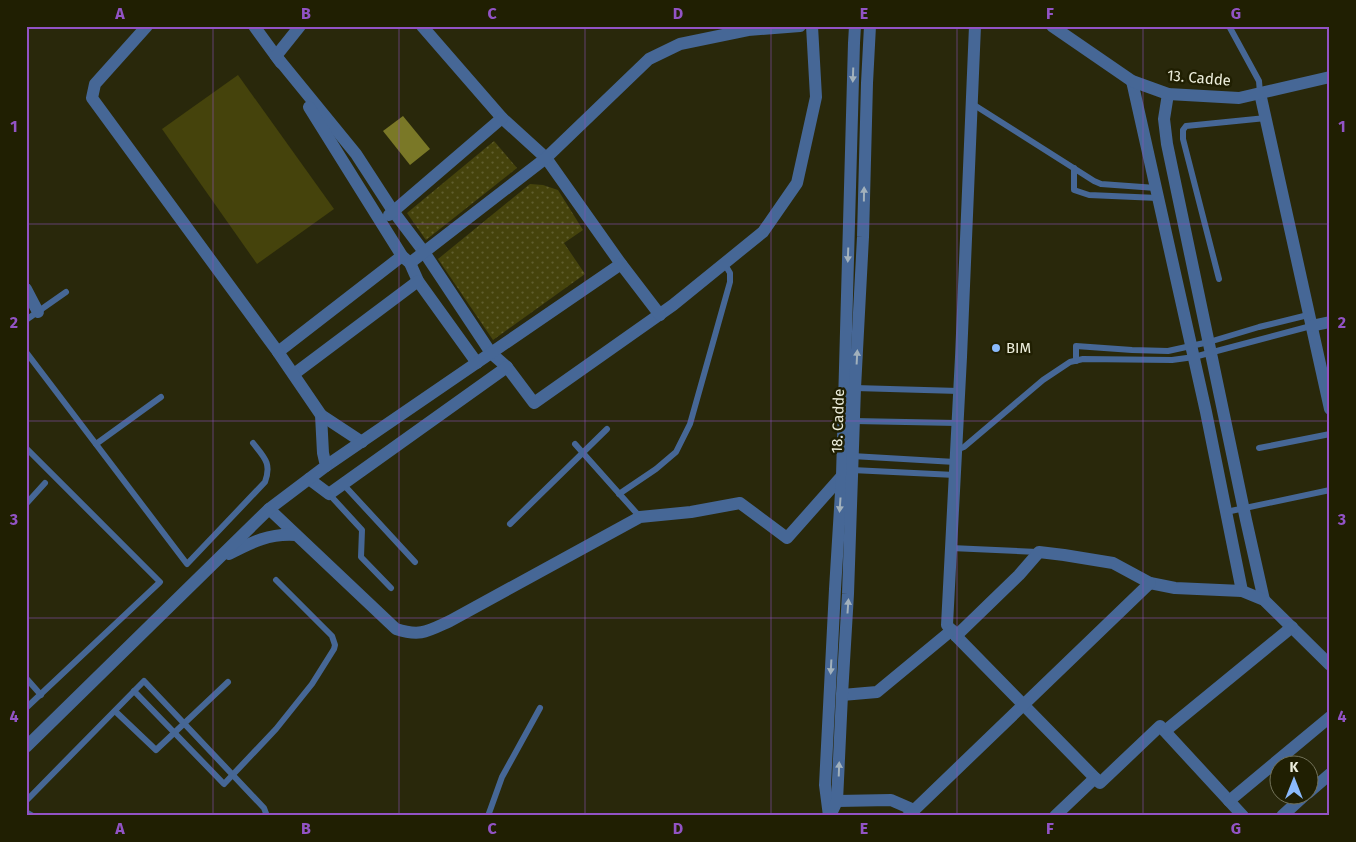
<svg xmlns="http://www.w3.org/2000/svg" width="1356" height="842" font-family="'Fira Sans',sans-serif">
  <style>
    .grass { fill: url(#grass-dots) }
    .pitch { fill: #45430c }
    .water { fill: #7a7827 }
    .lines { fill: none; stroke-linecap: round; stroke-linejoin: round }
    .service { stroke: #466796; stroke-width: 6 }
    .minor { stroke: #466796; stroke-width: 12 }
    .tertiary { stroke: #466796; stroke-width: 12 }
    .oneway { fill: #a2b1bc }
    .grid { fill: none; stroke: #9253c5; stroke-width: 1; stroke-opacity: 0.55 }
    .poi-dot { fill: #8abafc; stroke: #201f02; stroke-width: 2 }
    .labels { text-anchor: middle; stroke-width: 5; stroke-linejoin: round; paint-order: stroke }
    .street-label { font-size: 15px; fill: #edeedc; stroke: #201f02 }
    .poi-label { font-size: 15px; fill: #edeedc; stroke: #201f02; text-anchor: start }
    .neatline { fill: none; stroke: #9253c5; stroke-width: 2 }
    .grid-label { font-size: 16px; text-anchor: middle; font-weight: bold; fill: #9253c5 }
  </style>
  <defs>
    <pattern id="grass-dots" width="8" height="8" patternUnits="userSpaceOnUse" patternTransform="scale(1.25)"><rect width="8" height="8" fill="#45430c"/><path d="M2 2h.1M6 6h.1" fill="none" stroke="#605e2f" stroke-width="1.8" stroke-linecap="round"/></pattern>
  </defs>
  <rect width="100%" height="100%" fill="#29280b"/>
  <g class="grass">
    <polygon points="494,141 517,168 426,240 407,213"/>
    <polygon points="530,184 543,185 558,190 583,230 564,243 585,274 493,340 438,259"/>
  </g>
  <polygon class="pitch" points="238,75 334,209 257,264 162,129"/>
  <polygon class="water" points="403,116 430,149 410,165 383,131"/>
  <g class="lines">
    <g class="service">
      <polyline points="1229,26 1259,81 1260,93"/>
      <polyline points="971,103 1094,181 1101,184 1156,188"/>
      <polyline points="1074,168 1074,190 1089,195 1158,198"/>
      <polyline points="1219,279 1183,139 1183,130 1186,126 1266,118"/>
      <polyline points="26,320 66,292"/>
      <path d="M26 352 187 564 265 482C272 463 264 457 253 443"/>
      <polyline points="1076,361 1076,346 1132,350 1168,351 1209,342 1259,327 1308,315"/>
      <polyline points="855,388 959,391"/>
      <polyline points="854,421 957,423"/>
      <polyline points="96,444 161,397"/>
      <polyline points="575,444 640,517"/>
      <polyline points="26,448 160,582 26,708"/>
      <polyline points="1259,448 1330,434"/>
      <polyline points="956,450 964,447 1043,380 1070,362 1083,359 1172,360 1194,357 1311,326"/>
      <polyline points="852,456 955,462"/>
      <polyline points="852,470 955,475"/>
      <polyline points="343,484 415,562"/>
      <polyline points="329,494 362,530 361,557 391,588"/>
      <polyline points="619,494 656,469 676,452 690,424 730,282 730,273 724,263"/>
      <polyline points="26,504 45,483"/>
      <polyline points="1226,512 1330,490"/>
      <polyline points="510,524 607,429"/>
      <polyline points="951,548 1037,552"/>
      <polyline points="26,678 41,695"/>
      <polyline points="134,691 224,784 276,729 312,684 334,649 335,645 332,636 276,580"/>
      <polyline points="115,711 156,750 228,682"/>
      <polyline points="26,801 144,681 264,808 267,816"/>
      <polyline points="26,812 33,816"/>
      <polyline points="488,816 502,777 540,708"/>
    </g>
    <g class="minor">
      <polyline points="254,26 281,63"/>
      <polyline points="300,26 276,56 356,154 393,211 424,252 491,353 507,367 534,403 673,305 763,232 797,183 816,97 812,26"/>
      <polyline points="422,26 502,118 546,158 621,264 660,315"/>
      <polyline points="975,26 961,357 947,625 956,636 1100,783 1160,726 1243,816"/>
      <polyline points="1132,81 1206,412 1242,591"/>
      <polyline points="1260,93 1330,409"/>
      <polyline points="1168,94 1164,119 1167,144 1246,520 1264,600"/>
      <polyline points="309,107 402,256 410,263 418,281 477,363"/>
      <polyline points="389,215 502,118"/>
      <polyline points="410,263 546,158 649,59 680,44 748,30 800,26"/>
      <polyline points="26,289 38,312"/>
      <polyline points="1311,326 1330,322"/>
      <polyline points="278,352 402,256"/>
      <polyline points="294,374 418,281"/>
      <polyline points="321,415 362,442"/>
      <polyline points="326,466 621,264"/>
      <polyline points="309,479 329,494 507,367"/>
      <path d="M269 509 396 629C421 637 428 631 450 621L640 517 691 512 740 503 787 538 842 476"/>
      <path d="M229 554C252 542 270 533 296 535"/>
      <polyline points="956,636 1019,575 1039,552 1064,555 1113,563 1150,583 1175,588 1242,591 1264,600 1330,665"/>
      <polyline points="842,695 877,692 952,630"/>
      <polyline points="1165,731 1292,627"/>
      <polyline points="26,747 269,509 326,466 323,453 321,415 278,352 92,98 95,84 147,26"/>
      <polyline points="1308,793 1330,774"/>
      <polyline points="837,801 891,800 914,810"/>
      <polyline points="1229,801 1330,717"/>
      <polyline points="908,816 1150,583"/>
      <polyline points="1055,816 1095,778"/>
      <polyline points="1282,816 1306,794"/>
    </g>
    <g class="tertiary">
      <polyline points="1052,26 1132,81 1168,94 1239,98 1330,77"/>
      <polyline points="829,816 825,785 835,589 842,476 854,43 855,26"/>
      <polyline points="830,816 837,801 842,695 848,594 855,388 863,237 867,83 870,26"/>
    </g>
  </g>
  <defs><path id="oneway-solid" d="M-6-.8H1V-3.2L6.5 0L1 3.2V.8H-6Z" transform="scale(1.25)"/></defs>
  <g class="oneway">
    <use href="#oneway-solid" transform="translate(853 75) rotate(92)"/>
    <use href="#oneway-solid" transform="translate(864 194) rotate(-89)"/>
    <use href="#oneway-solid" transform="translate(848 255) rotate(92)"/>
    <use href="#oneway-solid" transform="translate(857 357) rotate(-87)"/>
    <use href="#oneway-solid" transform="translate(840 505) rotate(94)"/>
    <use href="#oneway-solid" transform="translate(848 606) rotate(-86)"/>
    <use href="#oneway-solid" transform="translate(831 667) rotate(93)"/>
    <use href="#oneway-solid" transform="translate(839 769) rotate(-88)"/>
  </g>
  <path class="grid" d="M213 26V816M399 26V816M585 26V816M771 26V816M957 26V816M1143 26V816M26 224H1330M26 421H1330M26 618H1330"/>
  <circle class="poi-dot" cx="996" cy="348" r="5"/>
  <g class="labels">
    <g class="street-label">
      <text transform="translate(1199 78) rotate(5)" y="5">13. Cadde</text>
      <text transform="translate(838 421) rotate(-88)" y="5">18. Cadde</text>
    </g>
    <g class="poi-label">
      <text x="1006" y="353">BIM</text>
    </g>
  </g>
  <rect width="1356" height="842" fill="none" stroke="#201f02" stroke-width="55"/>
  <g transform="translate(1294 780)"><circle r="24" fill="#201f02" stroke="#727259"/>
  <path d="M0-4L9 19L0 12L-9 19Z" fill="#8abafc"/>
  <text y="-8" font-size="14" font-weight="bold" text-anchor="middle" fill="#edeedc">K</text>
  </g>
  <rect x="28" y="28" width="1300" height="786" class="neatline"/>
  <g class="grid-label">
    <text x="120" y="19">A</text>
    <text x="306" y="19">B</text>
    <text x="492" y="19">C</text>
    <text x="678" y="19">D</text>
    <text x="864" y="19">E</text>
    <text x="1050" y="19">F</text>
    <text x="1236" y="19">G</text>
    <text x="14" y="132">1</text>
    <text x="1342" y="132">1</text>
    <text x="14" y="328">2</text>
    <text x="1342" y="328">2</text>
    <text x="14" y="525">3</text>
    <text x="1342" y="525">3</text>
    <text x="14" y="722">4</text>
    <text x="1342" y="722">4</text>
    <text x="120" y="834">A</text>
    <text x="306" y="834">B</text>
    <text x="492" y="834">C</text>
    <text x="678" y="834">D</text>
    <text x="864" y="834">E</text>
    <text x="1050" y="834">F</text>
    <text x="1236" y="834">G</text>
  </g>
</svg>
